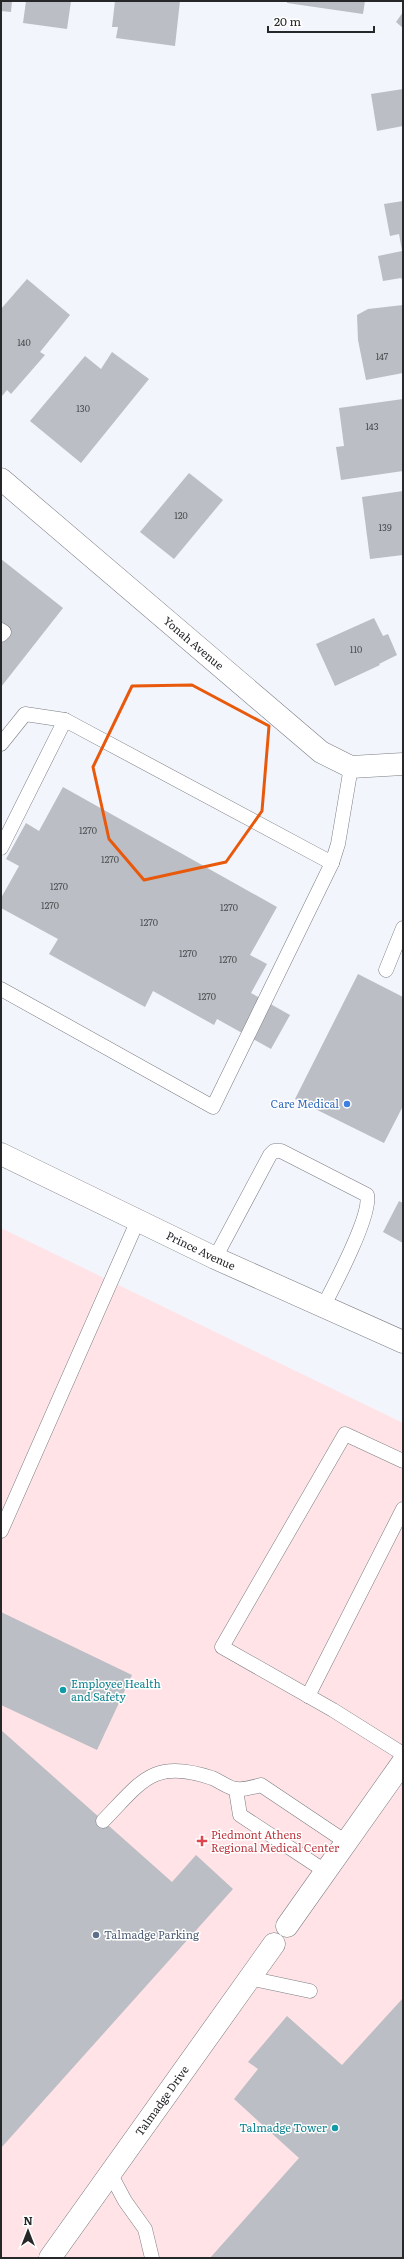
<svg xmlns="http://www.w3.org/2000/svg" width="404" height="2259" font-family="Literata,serif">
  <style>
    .medical { fill: #ffe3e6 }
    .building { fill: #bbbec4 }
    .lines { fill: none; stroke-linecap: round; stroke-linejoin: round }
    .service-casing { stroke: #7b7d83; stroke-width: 15 }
    .minor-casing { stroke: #7b7d83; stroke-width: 23 }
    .secondary-casing { stroke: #7b7d83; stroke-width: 23 }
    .service { stroke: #fff; stroke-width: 14 }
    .minor { stroke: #fff; stroke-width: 22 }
    .secondary { stroke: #fff; stroke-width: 22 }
    .marked { fill: none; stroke: #e8590c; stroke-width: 3; stroke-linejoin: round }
    .shop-dot { fill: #3f7fe0; stroke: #fff; stroke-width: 1.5 }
    .culture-dot { fill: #0f9aa8; stroke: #fff; stroke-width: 1.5 }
    .health-dot { fill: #e0444e; stroke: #fff; stroke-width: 1.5 }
    .service-dot { fill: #5c6f8a; stroke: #fff; stroke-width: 1.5 }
    .labels { text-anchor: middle; stroke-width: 3; stroke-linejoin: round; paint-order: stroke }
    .number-label { font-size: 9px; fill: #4a4d50 }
    .street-label { font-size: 11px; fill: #252729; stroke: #fff }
    .shop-label { font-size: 11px; fill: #366cbe; stroke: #fff; text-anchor: end }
    .culture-label { font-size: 11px; fill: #0d838f; stroke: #fff; text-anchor: start }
    .health-label { font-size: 11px; fill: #be3a42; stroke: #fff; text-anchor: start }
    .service-label { font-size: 11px; fill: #4e5e75; stroke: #fff; text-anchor: start }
  </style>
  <rect width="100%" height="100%" fill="#f2f5fc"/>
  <polygon class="medical" points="1,1228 403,1423 403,2258 1,2258"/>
  <g class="building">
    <polygon points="1,1 12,1 11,12 1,11"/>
    <polygon points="26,1 71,1 67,29 23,23"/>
    <polygon points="115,1 180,1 175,46 116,38 118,27 112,27"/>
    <polygon points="287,1 365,1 363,14 287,3"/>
    <polygon points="403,12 403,28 396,22"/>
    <polygon points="403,89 403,126 377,131 371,94"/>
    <polygon points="403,201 403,281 401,278 383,281 378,256 402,251 399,234 390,236 384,204"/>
    <polygon points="27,279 70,315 40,352 45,355 11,394 7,390 2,396 1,309"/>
    <polygon points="403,305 403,373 366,380 358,340 357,315 368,309"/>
    <polygon points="112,352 149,379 81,463 30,421 85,356 101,369"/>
    <polygon points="403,399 403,471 341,480 336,447 344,446 339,408"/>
    <polygon points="189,473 223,500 174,559 140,532"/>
    <polygon points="403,491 403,555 370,559 362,497"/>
    <polygon points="1,559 63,608 1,687"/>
    <polygon points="374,618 383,636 388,634 397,655 379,664 380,665 335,686 316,644"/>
    <polygon points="63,787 277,907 250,955 267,964 251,993 290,1015 271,1049 217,1019 214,1025 153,991 145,1007 49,954 58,939 1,908 1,898 19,866 6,859 26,823 39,831"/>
    <polygon points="358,974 403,997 403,1106 384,1143 295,1099"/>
    <polygon points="399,1201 403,1203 403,1243 383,1232"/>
    <polygon points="1,1612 132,1675 97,1750 1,1705"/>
    <polygon points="1,1730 172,1882 196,1855 233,1889 1,2148"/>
    <polygon points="403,1998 403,2258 210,2258 299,2158 234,2099 258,2069 248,2062 287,2016 342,2065"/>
  </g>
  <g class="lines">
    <defs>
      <g id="service">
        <polyline points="1,630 4,632 1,635"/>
        <polyline points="1,744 25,714 65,720"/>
        <polyline points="1,848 65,720 332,863 338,844 351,767"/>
        <polyline points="386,970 403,928"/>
        <polyline points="1,989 213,1107 332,863"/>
        <path d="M215 1258 270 1155 274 1151H281L367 1195C372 1214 334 1286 323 1307"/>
        <polyline points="403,1461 345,1434 222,1647 333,1710 403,1754"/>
        <polyline points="1,1531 138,1220"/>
        <polyline points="308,1696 403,1509"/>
        <polyline points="236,1790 240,1815 325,1871"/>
        <path d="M103 1821C142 1781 153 1758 212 1778 220 1781 229 1789 237 1789 244 1790 254 1787 261 1785L346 1842"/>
        <polyline points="249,1978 310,1991"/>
        <polyline points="110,2173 125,2201 145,2229 152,2258"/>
      </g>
      <g id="minor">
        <path id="s1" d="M1 479 321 752 351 767 403 764"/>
        <polyline points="287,1926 403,1762"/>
        <path id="s2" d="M50 2258 274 1944"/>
      </g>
      <g id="secondary">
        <path id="s3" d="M1 1154 215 1258 403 1342"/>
      </g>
    </defs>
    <use href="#service" class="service-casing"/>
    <use href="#minor" class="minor-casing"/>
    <use href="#secondary" class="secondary-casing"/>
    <use href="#service" class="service"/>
    <use href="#minor" class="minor"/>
    <use href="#secondary" class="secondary"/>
  </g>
  <path class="marked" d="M192 685 269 726 262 811 226 862 144 880 109 839 93 767 132 686Z"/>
  <circle class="shop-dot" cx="347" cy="1104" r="4"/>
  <g class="culture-dot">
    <circle cx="63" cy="1690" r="4"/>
    <circle cx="335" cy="2128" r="4"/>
  </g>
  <path class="health-dot" d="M200 1835h4v4h4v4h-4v4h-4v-4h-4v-4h4z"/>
  <circle class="service-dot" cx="96" cy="1935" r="4"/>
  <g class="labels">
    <g class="number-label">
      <text x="24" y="346">140</text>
      <text x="382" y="360">147</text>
      <text x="83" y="412">130</text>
      <text x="372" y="430">143</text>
      <text x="181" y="519">120</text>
      <text x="385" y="531">139</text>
      <text x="356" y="653">110</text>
      <text x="88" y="834">1270</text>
      <text x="110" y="863">1270</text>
      <text x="59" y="890">1270</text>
      <text x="50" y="909">1270</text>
      <text x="229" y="911">1270</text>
      <text x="149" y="926">1270</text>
      <text x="188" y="957">1270</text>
      <text x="228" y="963">1270</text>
      <text x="207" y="1000">1270</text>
    </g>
    <g class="street-label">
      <text dy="4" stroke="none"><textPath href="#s1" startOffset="253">Yonah Avenue</textPath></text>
      <text dy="4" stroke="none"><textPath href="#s3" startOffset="222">Prince Avenue</textPath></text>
      <text dy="4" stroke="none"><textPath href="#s2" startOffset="193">Talmadge Drive</textPath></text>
    </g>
    <g class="shop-label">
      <text x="339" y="1108">Care Medical</text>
    </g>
    <g class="culture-label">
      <text x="71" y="1688">Employee Health<tspan x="71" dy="13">and Safety</tspan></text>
      <text x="327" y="2132" text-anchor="end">Talmadge Tower</text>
    </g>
    <g class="health-label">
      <text x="211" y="1839">Piedmont Athens<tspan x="211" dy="13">Regional Medical Center</tspan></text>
    </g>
    <g class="service-label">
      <text x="104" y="1939">Talmadge Parking</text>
    </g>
  </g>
  <rect width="404" height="2259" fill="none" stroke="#252729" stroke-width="4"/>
  <g transform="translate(28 2231)" stroke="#ffffff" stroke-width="3" paint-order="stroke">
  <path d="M0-3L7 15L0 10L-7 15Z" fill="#252729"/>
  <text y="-6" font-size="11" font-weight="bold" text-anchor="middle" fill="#252729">N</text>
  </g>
  <path d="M268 26v6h106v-6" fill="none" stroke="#252729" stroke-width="2"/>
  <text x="274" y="26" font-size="12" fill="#252729" stroke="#ffffff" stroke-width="3" paint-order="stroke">20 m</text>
</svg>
